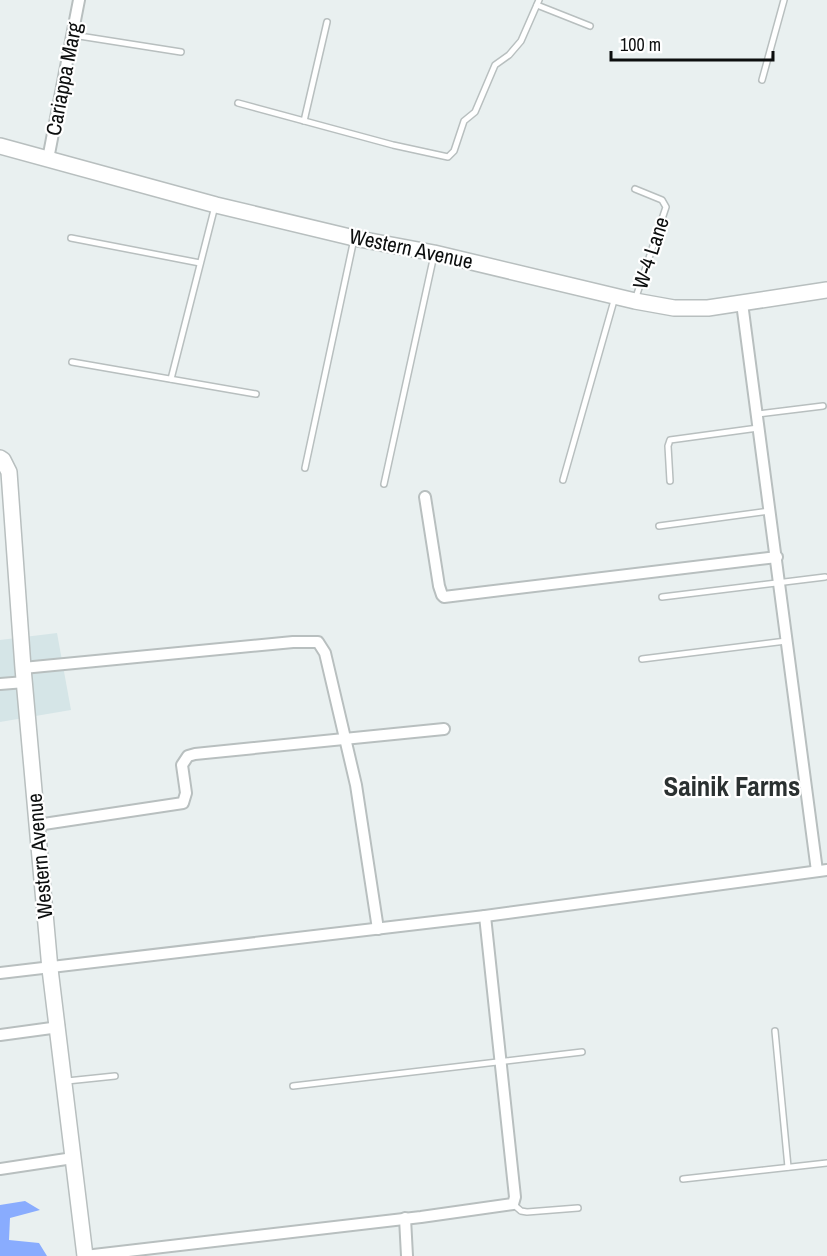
<svg xmlns="http://www.w3.org/2000/svg" width="827" height="1256" font-family="'Archivo Narrow',sans-serif">
  <style>
    .built { fill: #d5e5e7 }
    .water { fill: #89acfe }
    .lines { fill: none; stroke-linecap: round; stroke-linejoin: round }
    .lane-casing { stroke: #b8bfbf; stroke-width: 8 }
    .street-casing { stroke: #b8bfbf; stroke-width: 14 }
    .secondary-casing { stroke: #b8bfbf; stroke-width: 18 }
    .lane { stroke: #fff; stroke-width: 5 }
    .street { stroke: #fff; stroke-width: 10 }
    .secondary { stroke: #fff; stroke-width: 15 }
    .labels { text-anchor: middle; stroke-width: 4.5; stroke-linejoin: round; paint-order: stroke }
    .street-label { font-size: 21px; fill: #0c0e0e; stroke: #fff }
    .district-label { font-size: 27px; font-weight: bold; fill: #2b3131; stroke: #fff }
  </style>
  <rect width="100%" height="100%" fill="#e9f0f0"/>
  <polygon class="built" points="57,633 71,710 0,722 0,640"/>
  <polygon class="water" points="25,1201 40,1210 10,1218 9,1240 39,1243 47,1256 0,1256 0,1205"/>
  <g class="lines">
    <defs>
      <g id="lane">
        <polyline points="537,5 590,26"/>
        <polyline points="73,35 181,52"/>
        <polyline points="762,80 784,0"/>
        <polyline points="238,103 393,145 448,157 454,151 464,121 475,112 495,65 509,55 521,41 539,0"/>
        <polyline points="304,121 327,22"/>
        <polyline points="635,189 662,200 666,207 635,300"/>
        <polyline points="71,238 200,263"/>
        <polyline points="72,362 256,394"/>
        <polyline points="171,379 215,206"/>
        <polyline points="758,414 823,406"/>
        <polyline points="305,468 354,239"/>
        <polyline points="563,480 615,297"/>
        <polyline points="670,481 668,446 670,440 758,428"/>
        <polyline points="384,484 434,255"/>
        <polyline points="659,526 770,511"/>
        <polyline points="662,597 825,577"/>
        <polyline points="642,659 786,641"/>
        <polyline points="775,1031 788,1167"/>
        <polyline points="67,1081 115,1076"/>
        <polyline points="293,1086 582,1052"/>
        <polyline points="683,1179 827,1163"/>
        <polyline points="513,1204 521,1211 527,1212 578,1208"/>
      </g>
      <g id="street">
        <polyline points="48,159 79,0"/>
        <polyline points="742,303 817,871"/>
        <polyline points="425,497 439,586 442,595 444,597 777,557"/>
        <polyline points="23,668 293,642 318,642 325,653 356,785 378,929"/>
        <polyline points="0,684 25,682"/>
        <polyline points="37,825 183,803 186,793 182,765 188,756 195,754 444,729"/>
        <polyline points="0,973 485,916 827,870"/>
        <polyline points="0,1035 59,1027"/>
        <polyline points="0,1169 73,1158"/>
        <polyline points="405,1218 407,1256"/>
        <polyline points="85,1256 421,1217 513,1204 515,1197 485,916"/>
      </g>
      <g id="secondary">
        <polyline points="0,146 216,205 354,238 434,253 635,301 674,308 708,308 827,290"/>
        <polyline points="0,458 3,460 9,472 23,668 50,969 85,1256"/>
      </g>
    </defs>
    <use href="#lane" class="lane-casing"/>
    <use href="#street" class="street-casing"/>
    <use href="#secondary" class="secondary-casing"/>
    <use href="#lane" class="lane"/>
    <use href="#street" class="street"/>
    <use href="#secondary" class="secondary"/>
  </g>
  <g class="labels">
    <g class="street-label">
      <text transform="translate(64 79) rotate(-79)" y="7">Cariappa Marg</text>
      <text transform="translate(411 249) rotate(12)" y="7">Western Avenue</text>
      <text transform="translate(651 253) rotate(-72)" y="7">W-4 Lane</text>
      <text transform="translate(40 856) rotate(-95)" y="7">Western Avenue</text>
    </g>
    <g class="district-label">
      <text x="732" y="796">Sainik Farms</text>
    </g>
  </g>
  <path d="M611 51v9h162v-9" fill="none" stroke="#0c0e0e" stroke-width="3"/>
  <text x="620" y="51" font-size="18" fill="#0c0e0e" stroke="#ffffff" stroke-width="4.5" paint-order="stroke">100 m</text>
</svg>
